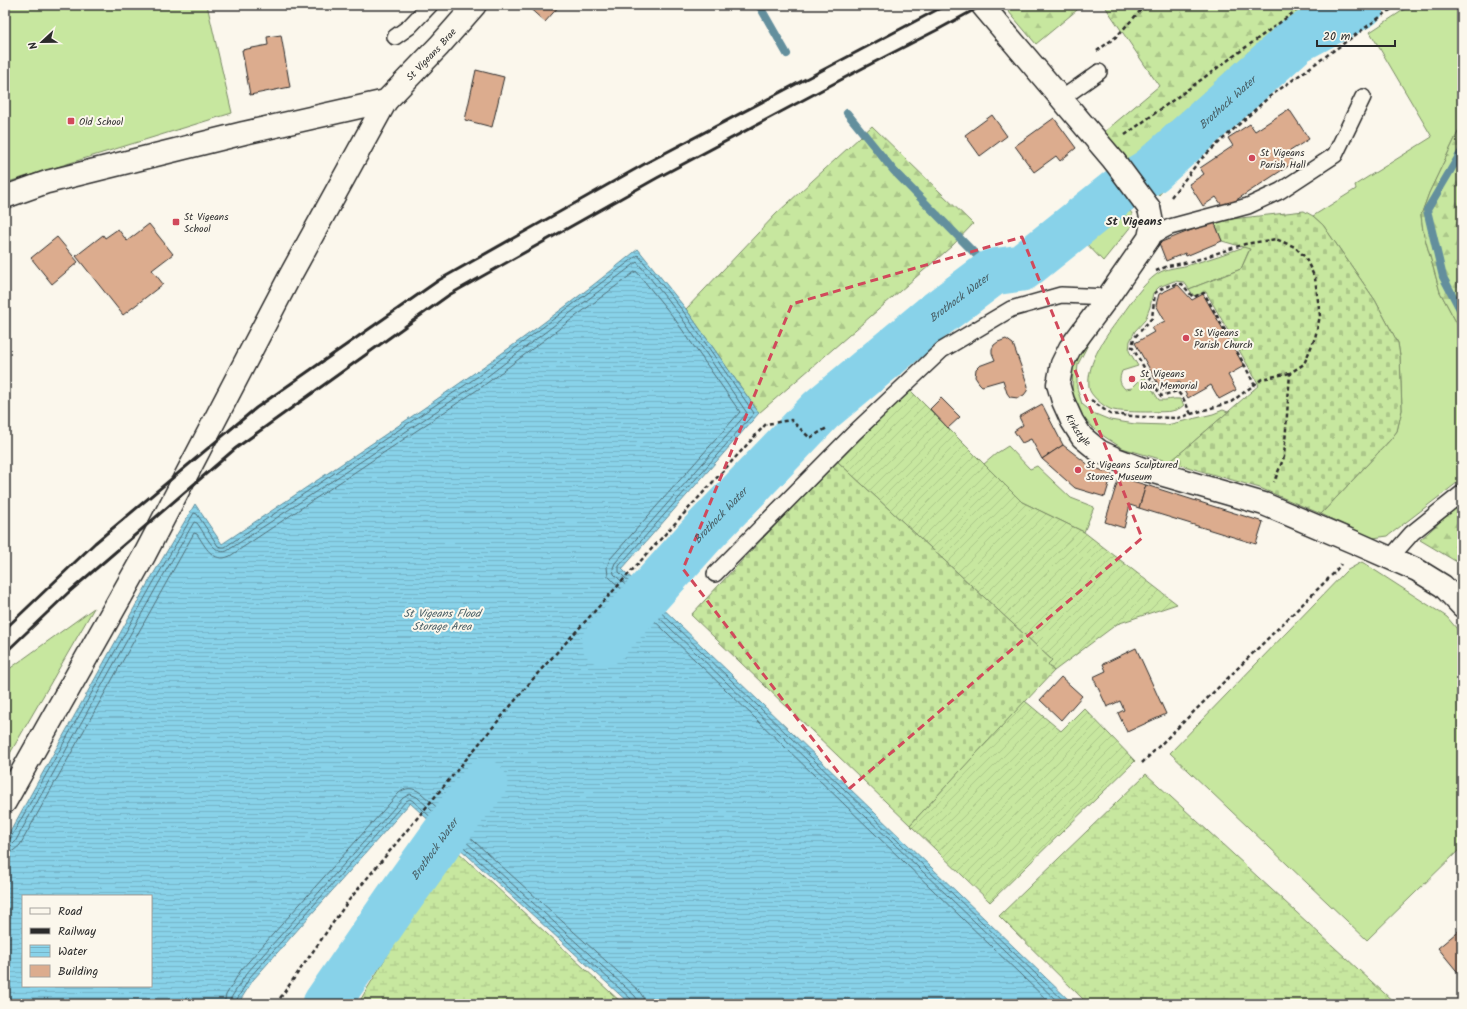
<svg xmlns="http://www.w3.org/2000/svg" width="1467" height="1009" font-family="Kalam,sans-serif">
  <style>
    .grass { fill: #c7e79f; stroke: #798965 }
    .forest { fill: url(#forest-firs); stroke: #798965 }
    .wetland { fill: url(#wetland-marsh); stroke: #798965 }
    .cemetery { fill: url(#cemetery-stones); stroke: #798965 }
    .garden { fill: url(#garden-furrows); stroke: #798965 }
    .water { fill: url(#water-rules); stroke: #638f9d; fill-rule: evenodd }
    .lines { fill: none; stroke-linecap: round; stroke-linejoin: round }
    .shore { stroke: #506e77; stroke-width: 1 }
    .stream { stroke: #638f9d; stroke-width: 8 }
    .river { stroke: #88d2e9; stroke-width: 47 }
    .building { fill: #dcac8e; stroke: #2b2b2b }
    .service-casing { stroke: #2b2b2b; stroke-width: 18 }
    .pedestrian-casing { stroke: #2b2b2b; stroke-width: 25 }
    .minor-casing { stroke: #2b2b2b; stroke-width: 25 }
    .tertiary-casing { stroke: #2b2b2b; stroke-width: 25 }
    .path { stroke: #2b2b2b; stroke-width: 2.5; stroke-dasharray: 4 3; stroke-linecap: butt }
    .service { stroke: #fbf7ec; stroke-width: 15 }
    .pedestrian { stroke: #fbf7ec; stroke-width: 22 }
    .minor { stroke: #fbf7ec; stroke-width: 22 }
    .tertiary { stroke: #fbf7ec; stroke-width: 22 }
    .rail { stroke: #2b2b2b; stroke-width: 3 }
    .marked { fill: none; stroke: #d1495b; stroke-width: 3; stroke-dasharray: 8 5; stroke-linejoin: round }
    .poi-dot { fill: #d1495b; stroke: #fbf7ec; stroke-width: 1.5 }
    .labels { text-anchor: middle; stroke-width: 4; stroke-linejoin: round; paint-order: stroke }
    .street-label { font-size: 10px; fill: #2b2b2b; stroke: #fbf7ec }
    .poi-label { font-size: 10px; fill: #2b2b2b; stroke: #fbf7ec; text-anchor: start }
    .water-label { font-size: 11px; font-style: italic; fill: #475d64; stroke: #fbf7ec }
    .quarter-label { font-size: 12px; font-weight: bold; fill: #2b2b2b; stroke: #fbf7ec }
  </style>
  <defs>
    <pattern id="forest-firs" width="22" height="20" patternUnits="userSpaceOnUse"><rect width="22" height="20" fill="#c7e79f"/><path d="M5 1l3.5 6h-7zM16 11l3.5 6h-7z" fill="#abc689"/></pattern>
    <pattern id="wetland-marsh" width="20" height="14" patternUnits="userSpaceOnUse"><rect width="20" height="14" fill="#c7e79f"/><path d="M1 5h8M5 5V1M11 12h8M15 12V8" fill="none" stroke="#abc689"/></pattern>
    <pattern id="cemetery-stones" width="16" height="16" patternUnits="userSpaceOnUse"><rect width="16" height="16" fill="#c7e79f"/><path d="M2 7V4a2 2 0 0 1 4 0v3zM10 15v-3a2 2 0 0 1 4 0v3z" fill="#abc689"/></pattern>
    <pattern id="garden-furrows" width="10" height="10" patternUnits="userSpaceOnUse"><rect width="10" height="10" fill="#c7e79f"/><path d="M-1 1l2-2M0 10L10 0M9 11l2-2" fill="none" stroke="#abc689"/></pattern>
    <pattern id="water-rules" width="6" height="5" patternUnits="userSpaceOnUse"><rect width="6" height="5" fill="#88d2e9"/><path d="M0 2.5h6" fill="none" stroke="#76b4c8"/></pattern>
  </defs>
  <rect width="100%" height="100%" fill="#fbf7ec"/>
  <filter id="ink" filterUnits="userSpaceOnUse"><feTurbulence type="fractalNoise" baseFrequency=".025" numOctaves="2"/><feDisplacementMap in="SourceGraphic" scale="8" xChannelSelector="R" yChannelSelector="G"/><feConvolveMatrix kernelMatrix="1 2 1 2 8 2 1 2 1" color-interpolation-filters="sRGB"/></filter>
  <g filter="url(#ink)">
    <g class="grass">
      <polygon points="5,5 207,5 232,113 5,183"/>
      <polygon points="1411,5 1462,5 1462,124 1429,193 1421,215 1423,231 1440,292 1462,333 1462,479 1388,536 1373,538 1321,514 1391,439 1397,431 1402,410 1400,356 1398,343 1375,300 1323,225 1313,216 1356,189 1355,185 1432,137 1370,32"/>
      <polygon points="1123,198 1132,214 1132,225 1103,261 1081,238"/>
      <path d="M1244 247 1250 248 1241 269 1189 289 1184 282 1174 281 1159 287 1153 293 1150 307 1145 320 1135 331 1130 341 1129 351 1138 366 1122 371C1119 379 1119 383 1125 389L1132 388 1144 376 1159 400C1167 401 1172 398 1180 399L1184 405C1175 414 1161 411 1149 412 1141 412 1116 412 1110 409 1103 406 1090 395 1089 388 1086 362 1107 334 1122 315 1132 301 1143 284 1157 274 1167 267 1181 268 1192 264 1210 259 1227 253 1244 247Z"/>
      <polygon points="1092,337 1078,364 1077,375 1077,388 1082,404 1093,413 1110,420 1135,424 1167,425 1213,414 1223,410 1228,412 1170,462 1122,448 1105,437 1092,427 1083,417 1072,394 1073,363"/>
      <polygon points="1008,446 1030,469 1037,466 1071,498 1094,507 1084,532 1022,502 984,464 997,453"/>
      <polygon points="1362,562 1447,617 1462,635 1462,847 1367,940 1170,753 1346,571"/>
      <polygon points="94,608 5,762 5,672"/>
    </g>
    <g class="forest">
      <polygon points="1003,5 1083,5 1036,44"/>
      <polygon points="1104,5 1365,5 1337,31 1224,120 1159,195 1103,133 1159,86"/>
      <polygon points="1462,124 1462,333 1440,292 1423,231 1421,215 1429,193"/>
      <polygon points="872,126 973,224 952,246 759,413 686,309 776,214"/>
      <polygon points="1462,502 1462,565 1420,540"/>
    </g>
    <g class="wetland">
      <polygon points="1146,774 1396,1004 1088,1004 999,916"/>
      <polygon points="456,850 623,1004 358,1004 412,914"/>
    </g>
    <g class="cemetery">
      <polygon points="1304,211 1313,216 1323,225 1375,300 1398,343 1400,356 1402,410 1397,431 1391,439 1321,514 1260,488 1170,462 1259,385 1206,292 1194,296 1189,289 1241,269 1250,249 1222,241 1214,221"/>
      <polygon points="836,460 1052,660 1048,664 1054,671 910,825 691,615"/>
    </g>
    <g class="garden">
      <polygon points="910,390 1022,502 1084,532 1177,604 1117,624 1054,671 1048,664 1052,660 836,460"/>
      <polygon points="1025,701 1061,731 1084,708 1135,761 990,902 910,825"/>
    </g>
    <path class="water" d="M638 249 686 309 759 413 622 569 1073 1004H630L410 803 253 980 238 1004H5V841L148 583 195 504 222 544C363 449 507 357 638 249ZM23 896H151V986H23Z"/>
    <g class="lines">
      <g class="shore">
        <polyline points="5,842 10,839 152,585 194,513 197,514 218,546 221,547 225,547 477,377 638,255 683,311 754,413 619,566 619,572 1067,1004"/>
        <path d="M5 847 11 846 15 842 156 588 194 522 197 523C204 532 214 556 227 551L480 382 637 262 679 314 747 413 615 563 613 568 614 574 1060 1004"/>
        <path d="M5 853 13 851 20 845 194 533 197 534C205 546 213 564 230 556L483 386 636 271 674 318 740 412 610 559 607 567 608 576 1051 1004"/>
        <path d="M224 1004 226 995 241 970 398 794C405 787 413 787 421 793L639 991 643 997 644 1004"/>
        <polyline points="230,1004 231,998 246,974 403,798 410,794 417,797 635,996 637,999 638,1004"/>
        <polyline points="235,1004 236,1001 250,977 406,801 410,799 413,801 631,999 633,1004"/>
      </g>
      <g class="stream">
        <polyline points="759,5 787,54"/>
        <polyline points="847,113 894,171 993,272"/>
        <polyline points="1462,151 1427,210 1443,277 1462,313"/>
      </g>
      <g class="river">
        <path id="s1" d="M605 642 703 533 821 410 932 318 993 272 1022 268 1117 192 1151 171 1296 40 1361 5"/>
        <path id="s2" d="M326 1004 397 901 465 806 484 783"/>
      </g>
    </g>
    <g class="building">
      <polygon points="526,5 560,5 545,22"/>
      <polygon points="281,35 290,87 250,95 242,50 268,45 267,37"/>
      <polygon points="476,70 504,77 492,127 465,120"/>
      <polygon points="1289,109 1309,139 1287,153 1293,163 1224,208 1216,197 1203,206 1189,184 1204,174 1200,168 1233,146 1228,138 1250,124 1255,131"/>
      <polygon points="992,115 1007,136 980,156 965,135"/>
      <polygon points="1054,118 1076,148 1060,161 1056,156 1034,172 1015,146"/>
      <polygon points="1214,221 1222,241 1186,256 1185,253 1166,261 1159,243"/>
      <polygon points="149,224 173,254 152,270 163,284 123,315 76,256 103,235 105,238 118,229 127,241"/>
      <polygon points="57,237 78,262 52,284 31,258"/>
      <polygon points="1178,285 1192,300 1203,294 1244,366 1228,375 1236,390 1219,399 1211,385 1188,398 1179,381 1162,391 1135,343 1154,332 1151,328 1165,321 1156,305 1159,294"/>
      <polygon points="1006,339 1013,344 1028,386 1027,391 1024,395 1018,398 1010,397 1007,393 1003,380 982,386 979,383 975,377 976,369 979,366 995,360 992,353 992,349 994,345 998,342"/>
      <polygon points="941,398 960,417 948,428 930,409"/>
      <polygon points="1042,404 1063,445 1042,459 1031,439 1022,443 1014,431 1023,425 1019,417"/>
      <polygon points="1063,445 1090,466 1112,474 1105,497 1075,488 1042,459"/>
      <polygon points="1119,477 1146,485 1139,508 1130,505 1124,528 1105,522"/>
      <polygon points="1146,485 1263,522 1256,544 1139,508"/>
      <polygon points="1136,648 1166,714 1127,732 1118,713 1124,710 1120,701 1107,707 1093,677 1106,671 1103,664"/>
      <polygon points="1061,677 1082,696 1061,720 1040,700"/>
      <polygon points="1462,928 1462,973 1460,975 1438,948"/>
    </g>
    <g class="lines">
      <defs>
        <g id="service">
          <polyline points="395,37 409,27 430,5"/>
          <polyline points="1061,99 1099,72"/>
          <polyline points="1149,238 1170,227 1248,206 1280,191 1335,155 1363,97"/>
          <polyline points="1390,558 1412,533 1462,493"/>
          <polyline points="715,574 855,432 942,350 1011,309 1061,295 1108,297"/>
        </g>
        <polyline id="pedestrian" points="1115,162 1149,208"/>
        <g id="minor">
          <polyline points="982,5 1115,162"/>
          <path id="s3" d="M1149 208 1152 223 1149 238 1108 297 1070 348 1062 364 1058 384 1063 401 1072 421 1082 437 1099 451 1116 459 1143 469 1264 504 1356 543 1417 570 1443 586 1462 606"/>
          <polyline points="5,802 145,554 290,276 386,101"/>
        </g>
        <g id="tertiary">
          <path id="s4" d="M5 197 47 182 244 133 386 101 439 46 475 5"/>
        </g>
      </defs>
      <use href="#service" class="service-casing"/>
      <use href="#pedestrian" class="pedestrian-casing"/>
      <use href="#minor" class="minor-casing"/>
      <use href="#tertiary" class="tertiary-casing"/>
      <g class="path">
        <polyline points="1097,51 1117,36 1140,11 1151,5"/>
        <polyline points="1125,135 1304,5"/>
        <polyline points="1171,197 1200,160 1269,97 1397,5"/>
        <polyline points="1156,271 1168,266 1190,262 1245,244 1276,239 1295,247 1305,257 1315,278 1320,316 1315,338 1304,364 1290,373 1284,457 1274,482"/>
        <polyline points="1091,400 1110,414 1142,417 1178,418 1231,402 1262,379 1290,373"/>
        <path d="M1191 414 1183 398 1177 391 1161 396 1132 347 1134 338 1152 318 1155 293C1163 287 1171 284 1182 284L1193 297 1204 293 1245 366 1254 384"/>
        <polyline points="1142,763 1334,573 1341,564"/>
        <polyline points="276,1004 349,900 538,673 766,424 791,420 810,438 827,428"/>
      </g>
      <use href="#service" class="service"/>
      <use href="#pedestrian" class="pedestrian"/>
      <use href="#minor" class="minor"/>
      <use href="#tertiary" class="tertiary"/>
      <g class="rail">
        <polyline points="5,629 95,543 256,408 439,280 648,162 946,5"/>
        <polyline points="5,653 69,592 236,448 449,295 657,178 863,68 939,29 983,5"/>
      </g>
    </g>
  </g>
  <path class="marked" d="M1022 237 1142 538 850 788 683 569 792 304Z"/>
  <g class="poi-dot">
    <rect x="67" y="117" width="8" height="8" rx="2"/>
    <circle cx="1252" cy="158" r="4"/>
    <rect x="172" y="218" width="8" height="8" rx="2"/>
    <circle cx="1186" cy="338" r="4"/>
    <circle cx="1132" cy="379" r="4"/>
    <circle cx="1078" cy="470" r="4"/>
  </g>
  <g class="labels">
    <g class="street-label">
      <text dy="4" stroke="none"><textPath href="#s4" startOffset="458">St Vigeans Brae</textPath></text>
      <text dy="4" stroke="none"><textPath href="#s3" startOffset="255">Kirkstyle</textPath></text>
    </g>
    <g class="poi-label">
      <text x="79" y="125">Old School</text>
      <text x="1260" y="156">St Vigeans<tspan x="1260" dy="12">Parish Hall</tspan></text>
      <text x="184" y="220">St Vigeans<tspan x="184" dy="12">School</tspan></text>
      <text x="1194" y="336">St Vigeans<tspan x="1194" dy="12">Parish Church</tspan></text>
      <text x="1140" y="377">St Vigeans<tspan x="1140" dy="12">War Memorial</tspan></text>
      <text x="1086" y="468">St Vigeans Sculptured<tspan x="1086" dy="12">Stones Museum</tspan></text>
    </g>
    <g class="water-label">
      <text dy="4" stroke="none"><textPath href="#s1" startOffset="831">Brothock Water</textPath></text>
      <text dy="4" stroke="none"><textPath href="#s1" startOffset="495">Brothock Water</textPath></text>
      <text dy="4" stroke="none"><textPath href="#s1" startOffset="171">Brothock Water</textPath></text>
      <text x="442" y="617">St Vigeans Flood<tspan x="442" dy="13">Storage Area</tspan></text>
      <text dy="4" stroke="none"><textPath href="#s2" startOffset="189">Brothock Water</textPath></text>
    </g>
    <g class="quarter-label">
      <text x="1134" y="225">St Vigeans</text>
    </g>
  </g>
  <rect width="1467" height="1009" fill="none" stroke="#fbf7ec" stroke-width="20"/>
  <rect x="10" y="10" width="1447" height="989" fill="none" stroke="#2b2b2b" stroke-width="1.5" filter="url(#ink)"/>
  <rect x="22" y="895" width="130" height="92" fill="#fbf7ec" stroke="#a8a59f"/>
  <rect x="30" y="908" width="20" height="6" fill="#fbf7ec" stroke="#a8a59f"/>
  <text x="58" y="915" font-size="12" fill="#2b2b2b">Road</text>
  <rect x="30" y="928" width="20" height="6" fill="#2b2b2b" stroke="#a8a59f"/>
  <text x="58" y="935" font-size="12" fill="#2b2b2b">Railway</text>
  <rect x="30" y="945" width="20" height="12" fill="url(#water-rules)" stroke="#a8a59f"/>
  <text x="58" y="955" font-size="12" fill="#2b2b2b">Water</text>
  <rect x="30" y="965" width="20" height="12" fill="#dcac8e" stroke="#a8a59f"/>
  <text x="58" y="975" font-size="12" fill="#2b2b2b">Building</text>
  <g transform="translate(42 42) rotate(248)" stroke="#fbf7ec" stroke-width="3" paint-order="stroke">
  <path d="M0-3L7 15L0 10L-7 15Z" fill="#2b2b2b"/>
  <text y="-6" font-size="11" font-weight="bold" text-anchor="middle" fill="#2b2b2b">N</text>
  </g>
  <path d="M1317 40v6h78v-6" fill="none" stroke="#2b2b2b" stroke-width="2"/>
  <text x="1323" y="40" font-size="12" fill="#2b2b2b" stroke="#fbf7ec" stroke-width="3" paint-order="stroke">20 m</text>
</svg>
